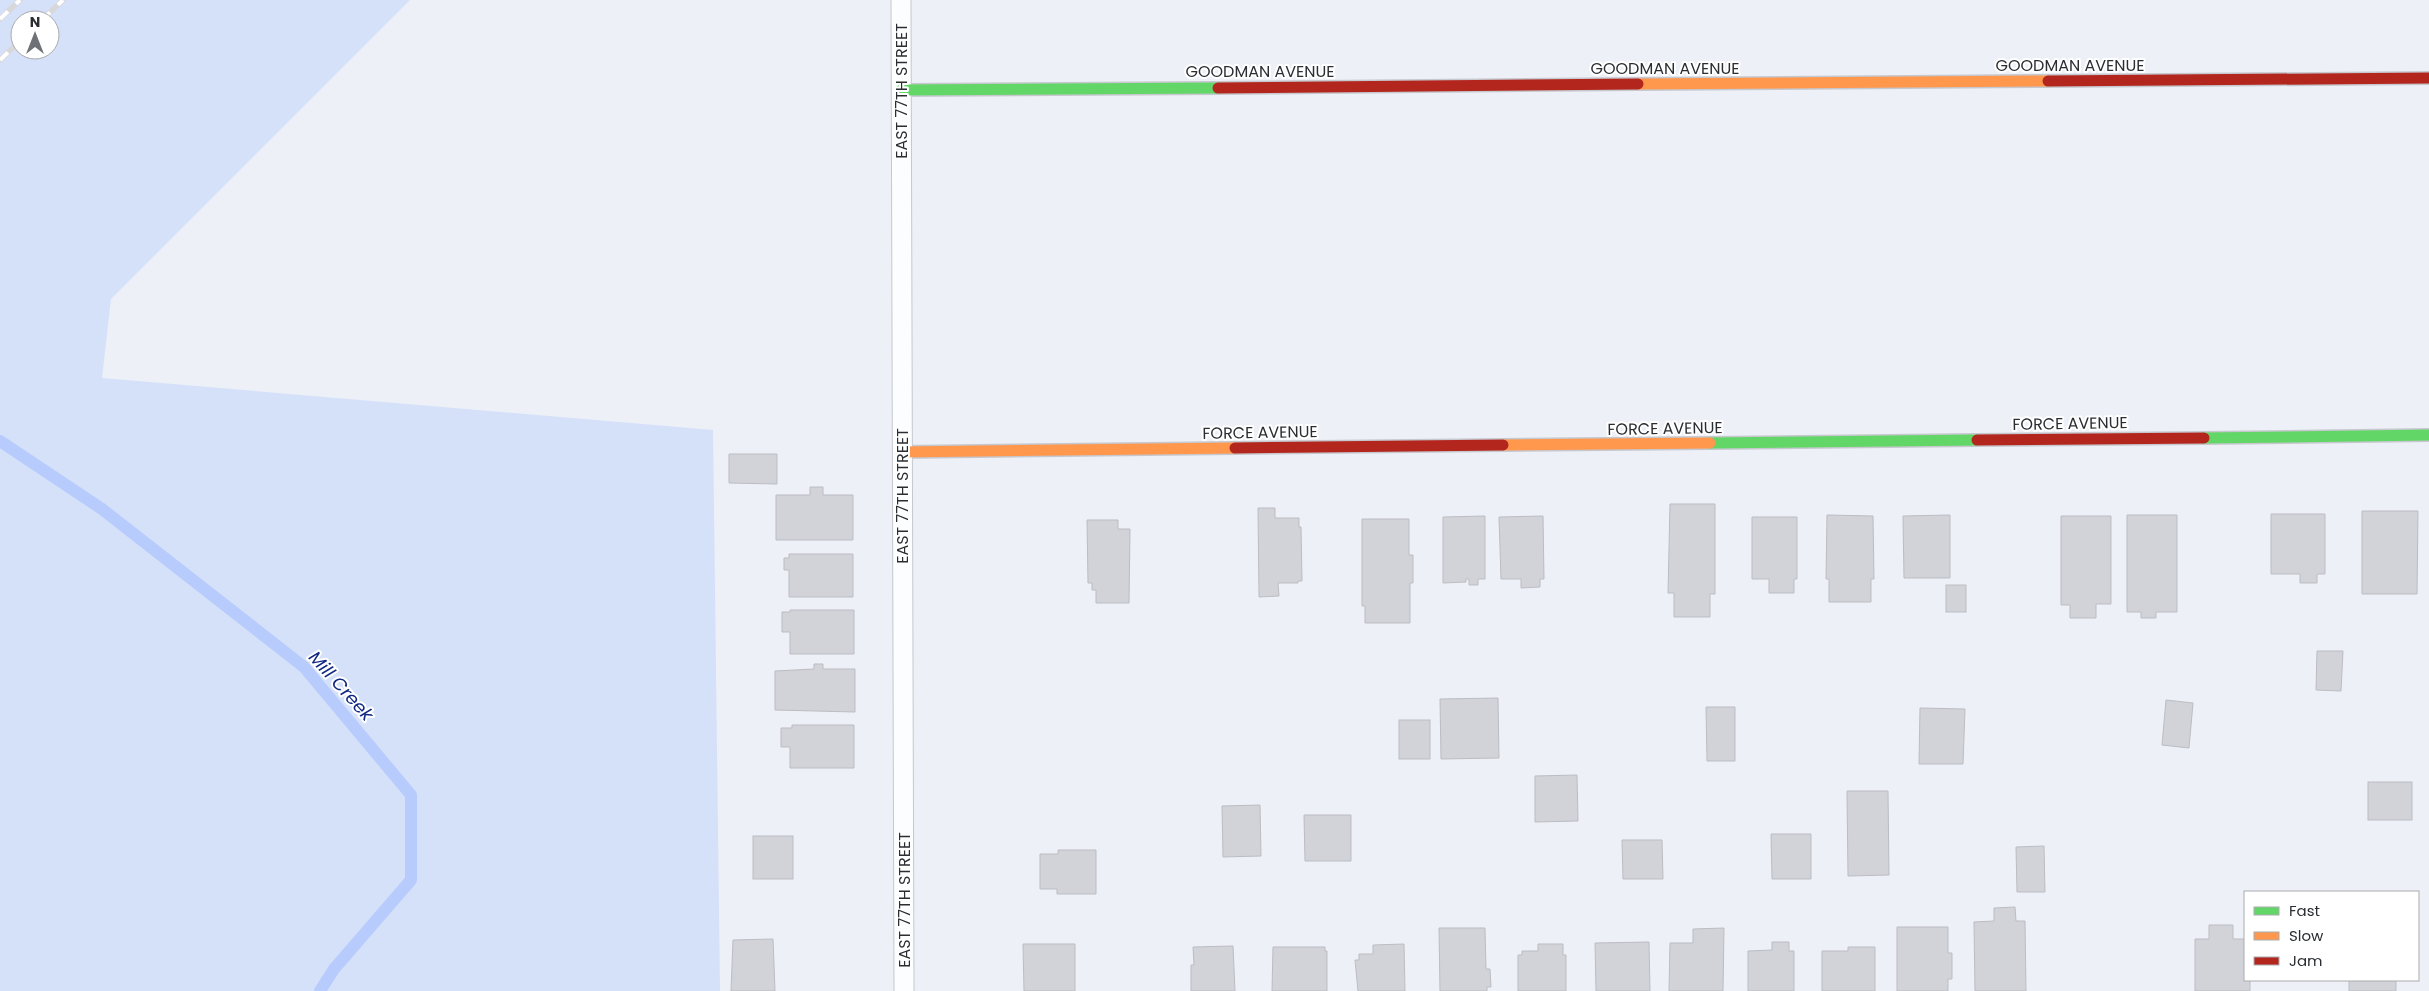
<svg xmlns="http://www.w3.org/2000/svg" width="2429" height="991" font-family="Poppins,sans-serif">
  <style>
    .green { fill: #d5e0f9; fill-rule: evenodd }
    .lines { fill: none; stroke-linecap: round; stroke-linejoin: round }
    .stream { stroke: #b7ccfc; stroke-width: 12 }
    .building { fill: #d1d3d9; stroke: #bcbdc3 }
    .lane-casing { stroke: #c6c8ce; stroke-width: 21 }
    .fast-casing { stroke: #c6c8ce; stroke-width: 14 }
    .slow-casing { stroke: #c6c8ce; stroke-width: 14 }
    .jam-casing { stroke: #c6c8ce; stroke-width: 14 }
    .lane { stroke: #fcfdfe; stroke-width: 19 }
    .fast { stroke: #63d668; stroke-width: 11 }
    .slow { stroke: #ff974d; stroke-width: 11 }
    .jam { stroke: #b3261e; stroke-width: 11 }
    .rail-casing { stroke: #d8d8da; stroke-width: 5.5 }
    .rail { stroke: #fff; stroke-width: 4; stroke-dasharray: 11; stroke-linecap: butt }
    .labels { text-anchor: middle; stroke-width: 4; stroke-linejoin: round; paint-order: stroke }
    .street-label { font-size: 16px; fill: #2a2d31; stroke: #fff }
    .water-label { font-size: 18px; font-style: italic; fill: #102882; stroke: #fff }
  </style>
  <rect width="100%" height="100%" fill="#edf0f7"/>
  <path class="green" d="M0 0H410L111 299 102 378 713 430 720 991H0ZM20 20H50V50H20Z"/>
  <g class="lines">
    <polyline class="stream" points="0,441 102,509 304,667 411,795 411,880 334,969 320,991"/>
  </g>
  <g class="building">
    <polygon points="729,454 777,454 777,484 729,483"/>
    <polygon points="810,487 823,487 823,495 853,495 853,540 776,540 776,495 810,495"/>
    <polygon points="1670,504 1715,504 1715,594 1710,594 1710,617 1674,617 1674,593 1668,593"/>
    <polygon points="1258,508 1275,508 1275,518 1299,518 1299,527 1301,527 1302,581 1298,581 1298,583 1278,583 1279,596 1259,597"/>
    <polygon points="2362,511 2418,511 2417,594 2362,594"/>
    <polygon points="2271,514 2325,514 2325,574 2317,574 2317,583 2300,583 2300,574 2271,574"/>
    <polygon points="1827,515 1873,516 1874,579 1871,579 1871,602 1829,602 1829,579 1826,579"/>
    <polygon points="1950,515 1950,578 1904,578 1903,516"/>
    <polygon points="2127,515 2177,515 2177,612 2156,612 2156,618 2141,618 2141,612 2127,612"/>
    <polygon points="1485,516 1485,579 1478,579 1478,585 1469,585 1469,579 1466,579 1466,582 1443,583 1443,517"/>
    <polygon points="1543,516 1544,579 1540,579 1540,587 1521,588 1521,579 1501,579 1499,517"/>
    <polygon points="2061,516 2111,516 2111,604 2096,604 2096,618 2070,618 2070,605 2061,605"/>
    <polygon points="1752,517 1797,517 1797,579 1794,579 1794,593 1769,593 1769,579 1752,579"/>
    <polygon points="1362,519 1409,519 1409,555 1413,555 1413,583 1410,583 1410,623 1365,623 1365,606 1362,606"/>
    <polygon points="1087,520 1118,520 1118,529 1130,529 1129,603 1096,603 1096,590 1092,590 1092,583 1088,583"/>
    <polygon points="789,554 853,554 853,597 789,597 789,570 784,570 784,558 789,558"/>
    <rect x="1946" y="585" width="20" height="27"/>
    <polygon points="790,610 854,610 854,654 790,654 790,632 782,632 782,612 790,612"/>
    <polygon points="2317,651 2343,651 2341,691 2316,690"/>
    <polygon points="814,664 823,664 823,669 855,669 855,712 775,710 775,671 814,669"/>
    <polygon points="1498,698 1499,758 1441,759 1440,699"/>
    <polygon points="2166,700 2193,703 2189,748 2162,745"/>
    <polygon points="1706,707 1735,707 1735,761 1707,761"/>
    <polygon points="1920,708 1965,709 1963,764 1919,764"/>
    <rect x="1399" y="720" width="31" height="39"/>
    <polygon points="792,725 854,725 854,768 790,768 790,747 781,747 781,728 792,728"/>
    <polygon points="1577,775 1578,821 1535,822 1535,776"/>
    <rect x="2368" y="782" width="44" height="38"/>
    <polygon points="1847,791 1888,791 1889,875 1848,876"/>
    <polygon points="1260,805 1261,856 1223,857 1222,806"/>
    <polygon points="1304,815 1351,815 1351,861 1305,861"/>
    <polygon points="1771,834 1811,834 1811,879 1772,879"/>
    <rect x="753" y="836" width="40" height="43"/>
    <polygon points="1622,840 1662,840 1663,879 1623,879"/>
    <polygon points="2044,846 2045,892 2017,892 2016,847"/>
    <polygon points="1058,850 1096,850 1096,894 1057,894 1057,889 1040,889 1040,854 1058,854"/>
    <polygon points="2015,907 2016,921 2025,921 2026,991 1975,991 1974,922 1994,921 1994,908"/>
    <polygon points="2209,925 2233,925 2233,939 2245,939 2245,980 2250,980 2250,991 2195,991 2195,939 2209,939"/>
    <polygon points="1897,927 1948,927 1948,953 1952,953 1952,979 1948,979 1948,991 1897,991"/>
    <polygon points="1439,928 1485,928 1486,969 1490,969 1491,987 1487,987 1487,991 1440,991"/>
    <polygon points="1724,928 1723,991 1669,991 1670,943 1693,943 1693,929"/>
    <polygon points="773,939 775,991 731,991 733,940"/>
    <polygon points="1649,942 1650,991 1596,991 1595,943"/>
    <polygon points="1772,942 1789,942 1789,951 1794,951 1794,991 1748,991 1748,951 1772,950"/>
    <polygon points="1023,944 1075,944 1075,991 1024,991"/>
    <polygon points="1404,944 1405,991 1358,991 1355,960 1359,960 1359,954 1373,954 1373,945"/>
    <polygon points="1538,944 1563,944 1563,955 1566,955 1566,991 1518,991 1518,955 1522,955 1522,951 1538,951"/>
    <polygon points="1233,946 1235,991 1191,991 1191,965 1194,965 1193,947"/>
    <polygon points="1273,947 1325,947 1325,951 1327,951 1327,991 1272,991"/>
    <polygon points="1848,947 1875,947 1875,991 1822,991 1822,951 1848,951"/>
    <rect x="2349" y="980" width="47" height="11"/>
  </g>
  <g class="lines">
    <defs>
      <polyline id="lane" points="901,0 904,991"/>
      <g id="fast">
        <polyline points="901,90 1218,88"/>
        <polyline points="2204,438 2429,435"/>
        <polyline points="1710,443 1977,440"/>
      </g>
      <g id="slow">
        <polyline points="1638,84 2048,81"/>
        <polyline points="1503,445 1710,443"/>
        <polyline points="901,452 1235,448"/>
      </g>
      <g id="jam">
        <polyline points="2048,81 2429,78"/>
        <polyline points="1218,88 1638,84"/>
        <polyline points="1977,440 2204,438"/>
        <polyline points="1235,448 1503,445"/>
      </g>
    </defs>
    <use href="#lane" class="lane-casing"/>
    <use href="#fast" class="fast-casing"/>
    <use href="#slow" class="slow-casing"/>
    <use href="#jam" class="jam-casing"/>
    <use href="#lane" class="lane"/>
    <use href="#fast" class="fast"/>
    <use href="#slow" class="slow"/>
    <use href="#jam" class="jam"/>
    <defs>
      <g id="rail">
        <polyline points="0,19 20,0"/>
        <polyline points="42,20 63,0"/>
        <polyline points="0,60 20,41"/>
      </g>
    </defs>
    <use href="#rail" class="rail-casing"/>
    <use href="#rail" class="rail"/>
  </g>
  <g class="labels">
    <g class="street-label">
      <text x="2070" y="71">GOODMAN AVENUE</text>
      <text x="1665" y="74">GOODMAN AVENUE</text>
      <text x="1260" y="77">GOODMAN AVENUE</text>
      <text transform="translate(901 91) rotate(-90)" y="6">EAST 77TH STREET</text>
      <text transform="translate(2070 423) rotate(-1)" y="6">FORCE AVENUE</text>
      <text transform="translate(1665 428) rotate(-1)" y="6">FORCE AVENUE</text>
      <text transform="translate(1260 432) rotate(-1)" y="6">FORCE AVENUE</text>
      <text transform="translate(902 496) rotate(-90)" y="6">EAST 77TH STREET</text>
      <text transform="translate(904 900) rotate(-90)" y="6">EAST 77TH STREET</text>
    </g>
    <g class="water-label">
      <text transform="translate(341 686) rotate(48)" y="6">Mill Creek</text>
    </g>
  </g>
  <rect x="2244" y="891" width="175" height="90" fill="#ffffff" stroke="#aaabad"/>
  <rect x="2254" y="907" width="25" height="8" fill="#63d668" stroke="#aaabad"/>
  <text x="2289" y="916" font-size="15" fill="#2a2d31">Fast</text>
  <rect x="2254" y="932" width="25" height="8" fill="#ff974d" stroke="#aaabad"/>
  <text x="2289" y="941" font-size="15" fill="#2a2d31">Slow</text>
  <rect x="2254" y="957" width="25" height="8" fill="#b3261e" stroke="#aaabad"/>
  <text x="2289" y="966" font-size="15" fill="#2a2d31">Jam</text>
  <g transform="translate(35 35)"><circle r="24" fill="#ffffff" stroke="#aaabad"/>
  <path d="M0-4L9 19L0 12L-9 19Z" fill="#6e7176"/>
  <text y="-8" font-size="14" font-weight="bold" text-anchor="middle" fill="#2a2d31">N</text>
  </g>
</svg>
